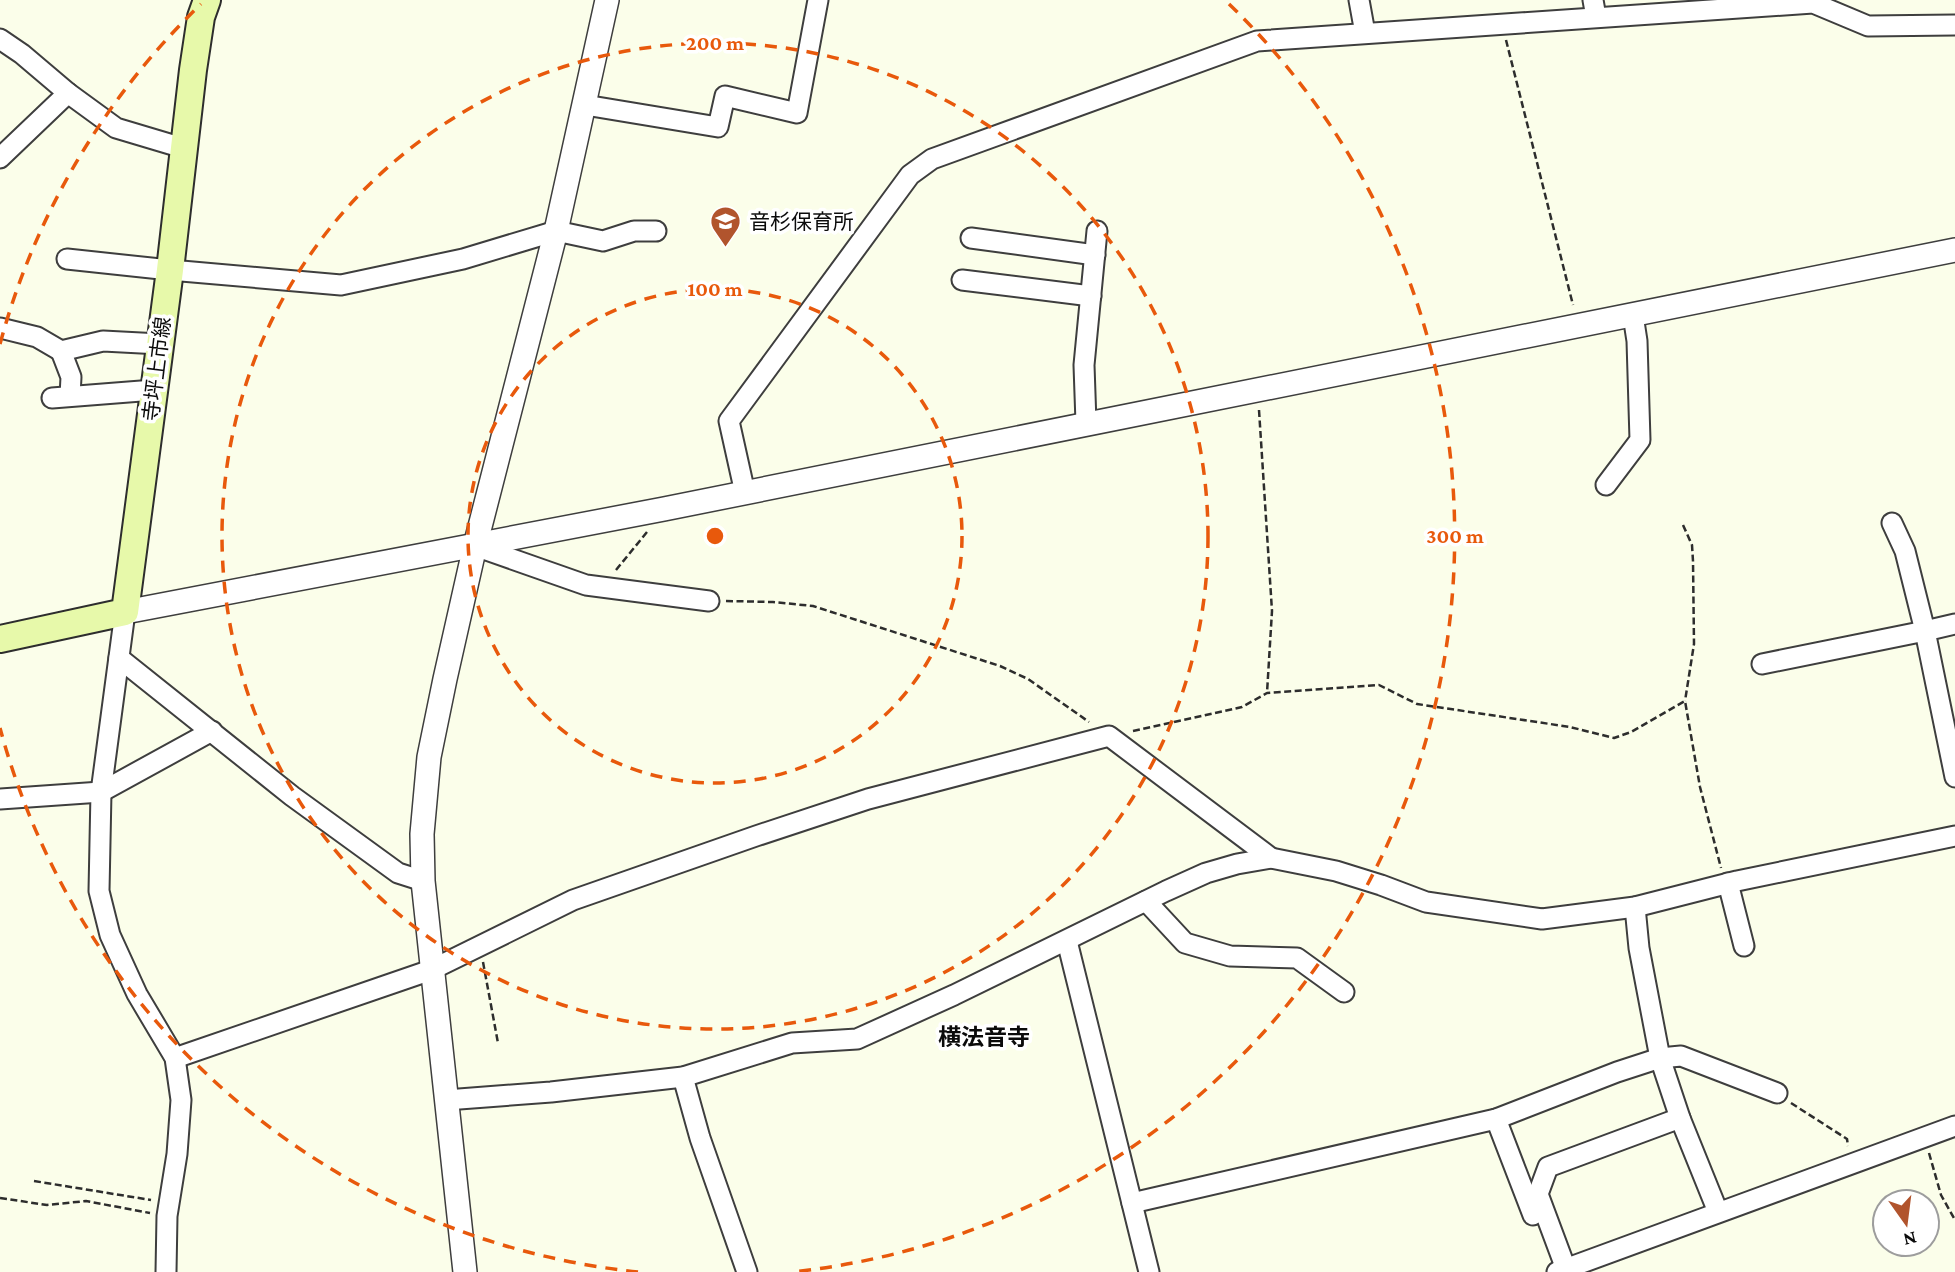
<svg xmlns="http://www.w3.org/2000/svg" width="1955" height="1272" font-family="'Crimson Pro','Noto Sans JP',serif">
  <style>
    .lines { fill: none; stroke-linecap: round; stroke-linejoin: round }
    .minor-casing { stroke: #3e3e3e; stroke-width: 23 }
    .tertiary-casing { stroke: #3e3e3e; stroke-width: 26 }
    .secondary-casing { stroke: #2d2d2d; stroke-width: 30 }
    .path { stroke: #2d2d2d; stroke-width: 2.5; stroke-dasharray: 7 3.5; stroke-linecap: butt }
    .minor { stroke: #fff; stroke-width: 19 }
    .tertiary { stroke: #fff; stroke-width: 23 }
    .secondary { stroke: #e7f9aa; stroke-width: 26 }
    .ring { fill: none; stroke: #e8590c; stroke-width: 3.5; stroke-dasharray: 12 9 }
    .labels { text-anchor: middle; stroke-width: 7; stroke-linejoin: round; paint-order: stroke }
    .poi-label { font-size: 21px; fill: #0b0b0b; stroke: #fff; text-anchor: start }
    .street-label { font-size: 21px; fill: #0b0b0b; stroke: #fff }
    .neighbourhood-label { font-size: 23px; font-weight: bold; fill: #0b0b0b; stroke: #fff }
    .centre { fill: #e8590c; stroke: #fff; stroke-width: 3.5 }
    .ring-label { font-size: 21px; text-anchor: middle; font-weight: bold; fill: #e8590c; stroke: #fff; stroke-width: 7; stroke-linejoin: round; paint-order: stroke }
  </style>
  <rect width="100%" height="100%" fill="#fbfeea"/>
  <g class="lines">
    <defs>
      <g id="minor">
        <polyline points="1359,0 1365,33"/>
        <polyline points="1593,0 1596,17"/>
        <polyline points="0,39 22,54 68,93 116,128 183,148"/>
        <polyline points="585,105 718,127 725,96 797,113 818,0"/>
        <polyline points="0,158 68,93"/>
        <polyline points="971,238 1095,255"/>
        <polyline points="67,259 170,270 341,285 463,259 556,231 603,241 634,231 656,231"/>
        <polyline points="962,280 1091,296"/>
        <polyline points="0,328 37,337 61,351"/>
        <polyline points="70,396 71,377 61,351 103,341 160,344"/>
        <polyline points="52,398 154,390"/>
        <polyline points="1086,423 1084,365 1097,231"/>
        <polyline points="1606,485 1640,440 1637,341 1633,315"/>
        <polyline points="745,493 729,421 910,175 932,159 1257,41 1813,3 1868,26 1955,25"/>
        <polyline points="475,546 586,585 709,601"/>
        <polyline points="125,612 101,792 99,891 110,935 137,994 175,1058 181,1100 177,1154 167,1216 166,1272"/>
        <polyline points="1955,624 1925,631 1955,777"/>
        <polyline points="119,658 292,796 398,873 423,881"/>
        <polyline points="1762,664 1925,631 1905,551 1892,523"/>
        <polyline points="0,799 101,792 212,731"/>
        <polyline points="1728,883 1744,946"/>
        <polyline points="1146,901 1185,943 1230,956 1297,958 1344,992"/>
        <polyline points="1635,907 1639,948 1660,1058 1680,1118 1718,1212"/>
        <polyline points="1067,941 1149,1272"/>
        <polyline points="175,1058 431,970 573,900 756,836 868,799 1109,736 1271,858"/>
        <polyline points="683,1077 700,1138 747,1272"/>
        <polyline points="446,1100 551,1092 683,1077 792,1043 857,1039 954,995 1166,891 1206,873 1237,864 1271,858 1336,871 1381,885 1426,902 1542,919 1635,907 1737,881 1955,836"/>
        <polyline points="1496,1119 1533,1215"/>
        <polyline points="1132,1203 1496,1119 1617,1072 1660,1058 1681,1056 1777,1093"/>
        <polyline points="1566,1269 1538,1194 1548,1167 1680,1118"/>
        <polyline points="1557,1272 1955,1126"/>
      </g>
      <g id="tertiary">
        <polyline points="125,612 664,509 1955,250"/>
        <polyline points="465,1272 423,881 422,834 429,757 445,679 475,546 556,231 607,0"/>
      </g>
      <polyline id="secondary" points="0,639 125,612 170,270 193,70 201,17 207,0"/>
    </defs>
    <use href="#minor" class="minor-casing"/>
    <use href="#tertiary" class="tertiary-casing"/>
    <use href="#secondary" class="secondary-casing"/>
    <g class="path">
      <polyline points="1506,40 1573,305"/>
      <polyline points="1259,410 1272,611 1267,693"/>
      <polyline points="1683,525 1692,545 1693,561 1694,644 1685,701"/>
      <polyline points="616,570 647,532"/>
      <polyline points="726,601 773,602 813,606 1000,666 1028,679 1089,722"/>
      <polyline points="1133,731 1242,707 1267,693 1379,685 1417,704 1570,727 1614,738 1631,732 1685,701 1700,787 1721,868"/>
      <polyline points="483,962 498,1043"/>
      <polyline points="1791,1103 1847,1139 1848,1146"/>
      <polyline points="1929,1153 1941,1195 1955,1220"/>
      <polyline points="34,1181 151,1200"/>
      <polyline points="0,1198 47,1205 86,1201 150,1213"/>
    </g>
    <use href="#minor" class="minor"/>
    <use href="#tertiary" class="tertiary"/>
    <use href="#secondary" class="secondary"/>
  </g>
  <g class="ring">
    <circle cx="715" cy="536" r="247"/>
    <circle cx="715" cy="536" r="493"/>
    <path d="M638 1272A740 740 0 0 1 0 728M0 344A740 740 0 0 1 201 4M1229 4A740 740 0 0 1 792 1272"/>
  </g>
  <defs>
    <symbol id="school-pin" viewBox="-11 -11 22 30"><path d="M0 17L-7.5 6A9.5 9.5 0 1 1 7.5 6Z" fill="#b1542d" stroke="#fff"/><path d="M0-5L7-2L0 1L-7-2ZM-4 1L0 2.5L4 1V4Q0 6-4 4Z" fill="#fff"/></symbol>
  </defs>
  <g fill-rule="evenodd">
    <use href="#school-pin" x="708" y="204" width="35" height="47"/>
  </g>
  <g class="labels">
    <g class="poi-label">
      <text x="749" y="229">音杉保育所</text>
    </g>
    <g class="street-label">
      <text transform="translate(157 369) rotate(-83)" y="7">寺坪上市線</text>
    </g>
    <g class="neighbourhood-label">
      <text x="984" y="1045">横法音寺</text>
    </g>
  </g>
  <circle cx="715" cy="536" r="10" class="centre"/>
  <g class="ring-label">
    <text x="715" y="50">200 m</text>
    <text x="715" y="296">100 m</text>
    <text x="1455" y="543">300 m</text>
  </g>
  <g transform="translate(1906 1223) rotate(166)"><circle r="33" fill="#ffffff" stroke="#9d9d9d" stroke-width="2"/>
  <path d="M0-5L12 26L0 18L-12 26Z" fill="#b1542d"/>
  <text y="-10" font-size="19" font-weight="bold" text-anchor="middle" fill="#0b0b0b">N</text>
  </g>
</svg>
